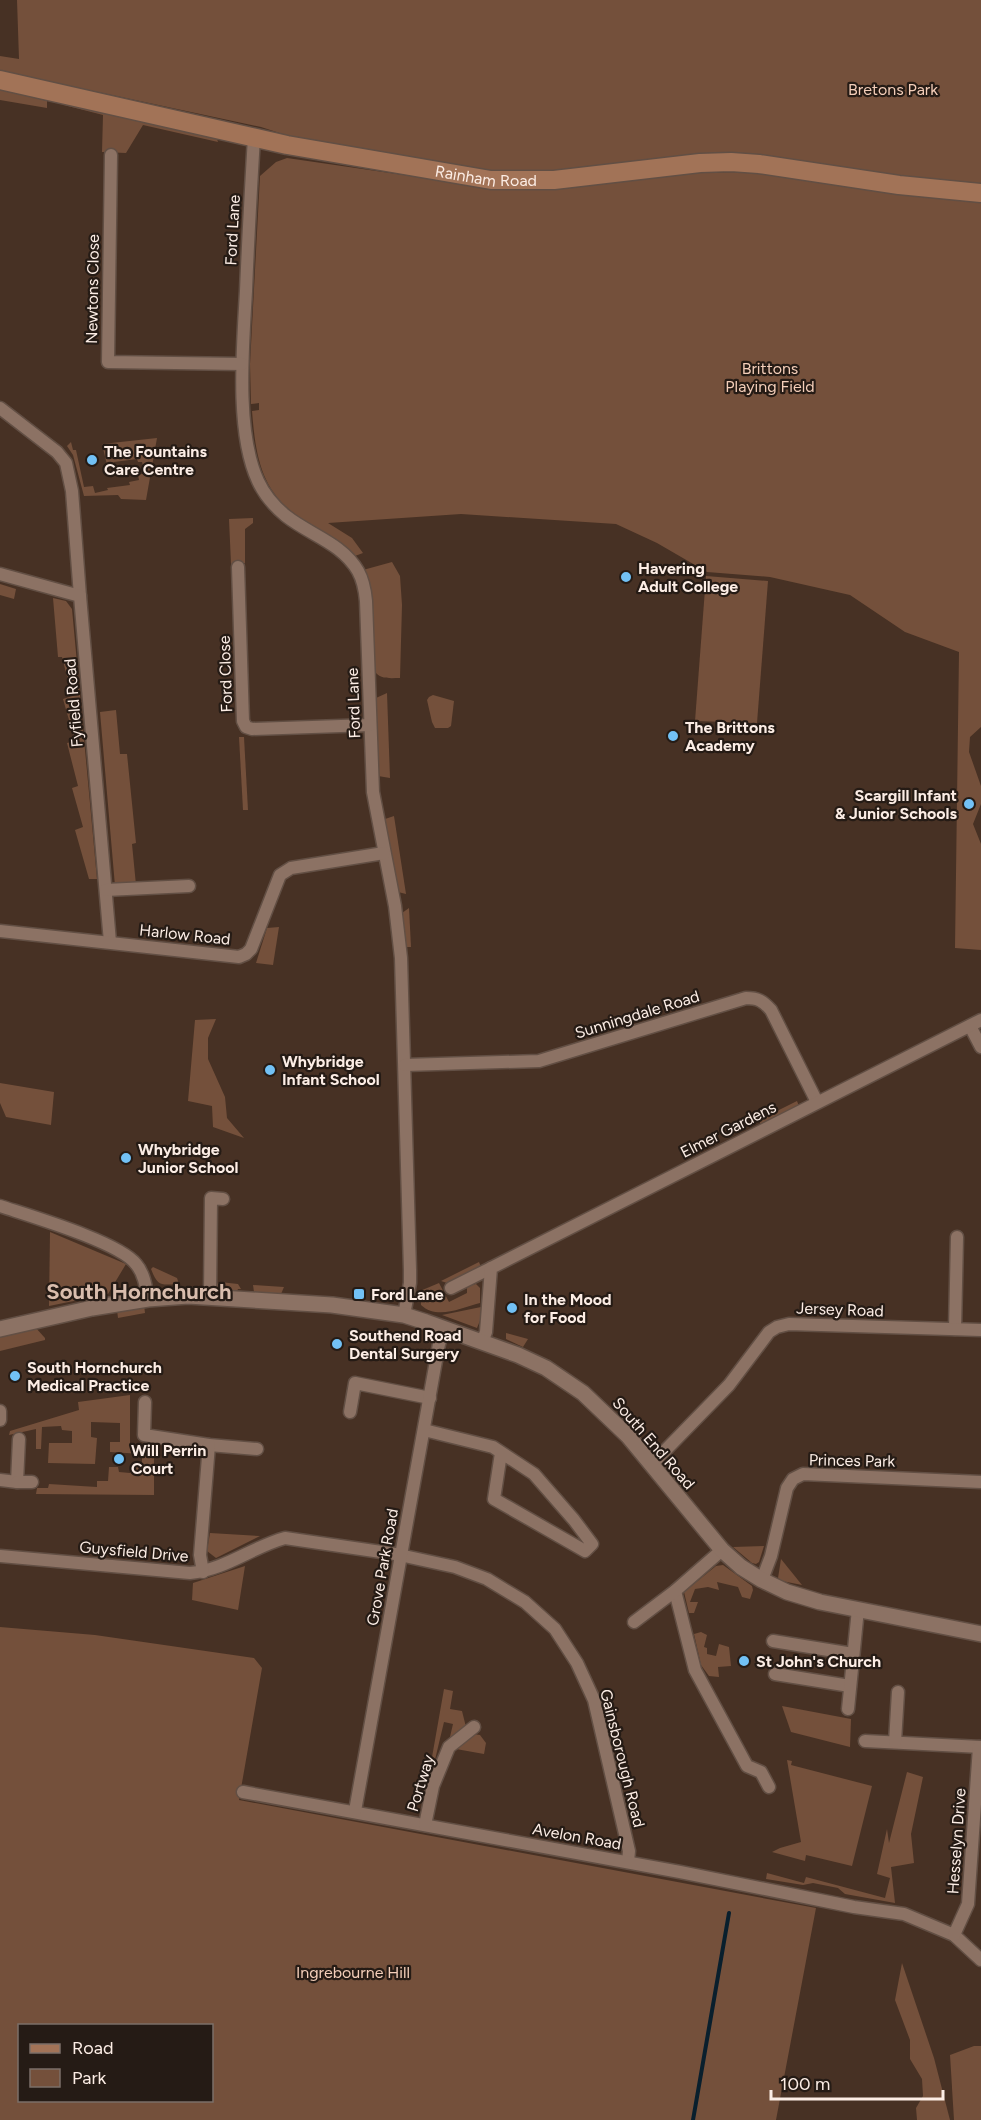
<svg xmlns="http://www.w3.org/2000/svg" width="981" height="2120" font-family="Figtree,sans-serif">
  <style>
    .green { fill: #74503b; fill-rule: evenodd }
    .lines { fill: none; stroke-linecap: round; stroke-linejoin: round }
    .stream { stroke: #091f2d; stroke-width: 4 }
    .minor-casing { stroke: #624f44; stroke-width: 15 }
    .tertiary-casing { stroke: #624f44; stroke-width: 18 }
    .primary-casing { stroke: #624f44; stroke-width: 21 }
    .minor { stroke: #8c7264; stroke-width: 12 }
    .tertiary { stroke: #8c7264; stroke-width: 15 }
    .primary { stroke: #a27357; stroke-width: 18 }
    .poi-dot { fill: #72c1f5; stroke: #251b15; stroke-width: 2 }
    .labels { text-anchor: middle; stroke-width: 4.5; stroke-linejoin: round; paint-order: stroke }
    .park-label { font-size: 16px; fill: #f4ceb9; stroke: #251b15 }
    .street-label { font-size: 16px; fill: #fcede5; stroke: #251b15 }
    .poi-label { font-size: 16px; font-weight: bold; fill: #fcede5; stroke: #251b15; text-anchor: start }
    .district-label { font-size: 22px; font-weight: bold; fill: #d9bdad; stroke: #251b15 }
  </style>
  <rect width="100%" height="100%" fill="#473124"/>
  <g class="green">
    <polygon points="17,0 981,0 981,187 751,157 538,174 495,173 298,139 261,127 0,71 0,56 19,59"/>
    <polygon points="0,89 47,101 47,108 0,100"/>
    <polygon points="67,102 217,139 218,142 143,125 126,153 102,152 103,115 64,105"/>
    <path d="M287 158 507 190H552L697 173 742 172 981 200V727L970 737 969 752 981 786V804L973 824 981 844V950L955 948 959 652 905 632 850 595 770 577 707 572 657 543 616 524 461 514 328 523 352 538 363 553 355 556C336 538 311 528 291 511 259 486 255 448 252 411L259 410V403L251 404 250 364 260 176 276 162Z"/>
    <polygon points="157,438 146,500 121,499 118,495 84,496 73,455 67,446 71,442 73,450 76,450 84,487 93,486 95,493 108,490 107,488 130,485 129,482 139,480 138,475 145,473 142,462 138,462 137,459 114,462 114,464 107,465 102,444"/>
    <polygon points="253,518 253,523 245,529 245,563 231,564 229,519"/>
    <path d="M392 562 400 576 402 605 400 678C391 678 379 680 374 670L363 570Z"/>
    <polygon points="706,576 768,581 757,723 695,721"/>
    <polygon points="0,584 16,589 14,599 0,595"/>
    <polygon points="53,598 66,601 72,609 97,879 89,879 75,830 83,827 72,788 78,786 67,743 75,741 63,699 72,696 62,657 58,657"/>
    <polygon points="387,693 390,778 378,776 376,698"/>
    <polygon points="433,695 454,701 451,726 448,728 435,728 432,722 427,700 429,697"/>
    <polygon points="116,710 120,754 127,754 136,843 132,844 136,885 115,886 100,712"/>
    <polygon points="239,737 244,737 248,810 243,810"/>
    <polygon points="394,816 406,894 398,892 385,819"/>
    <polygon points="409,908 411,947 406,947 402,913"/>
    <polygon points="279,927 273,965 256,963 267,928"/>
    <polygon points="216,1019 208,1038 208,1059 225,1097 227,1118 244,1138 213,1127 212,1106 188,1101 195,1020"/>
    <polygon points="0,1083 54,1092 51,1125 6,1117 0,1103"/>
    <polygon points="797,1101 799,1106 761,1125 759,1120"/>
    <polygon points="50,1232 126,1264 108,1294 49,1306"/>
    <polygon points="479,1262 481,1267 447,1283 441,1281"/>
    <path d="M153 1267 177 1278 179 1284C161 1285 158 1287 151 1269Z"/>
    <polygon points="220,1282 238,1284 241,1289 238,1289 237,1291 215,1290 215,1285"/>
    <path d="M439 1283 449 1302 467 1293V1286L476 1284 480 1288V1303C461 1308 437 1320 421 1305L420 1291Z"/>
    <polygon points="253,1285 284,1287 281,1294 254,1292"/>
    <polygon points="144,1305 145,1313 118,1318 117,1310"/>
    <polygon points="481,1307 481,1318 477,1328 442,1315"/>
    <polygon points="35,1327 45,1338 45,1340 0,1351 0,1336"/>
    <polygon points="506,1333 528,1339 523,1347 506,1339"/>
    <polygon points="130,1395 130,1447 154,1450 154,1495 36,1494 37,1488 48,1488 49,1484 97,1487 97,1481 108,1481 109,1467 118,1467 119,1472 130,1473 131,1467 142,1467 142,1454 110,1452 110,1442 120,1442 120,1423 91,1422 91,1437 97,1438 95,1464 48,1463 49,1443 72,1443 72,1431 62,1430 61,1426 42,1427 41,1449 36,1449 36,1429 9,1435 10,1431 79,1410 78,1402"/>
    <polygon points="670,1459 688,1482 680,1488 667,1471 666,1462"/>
    <polygon points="210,1533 260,1536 216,1558 207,1551"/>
    <polygon points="764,1546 759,1562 756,1564 752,1563 733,1547"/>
    <polygon points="781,1559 802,1585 782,1581 778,1578"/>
    <polygon points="723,1565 752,1586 753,1590 750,1599 742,1597 738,1587 717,1582 719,1590 708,1587 695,1589 690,1602 698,1602 694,1613 689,1613 684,1592 716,1566"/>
    <polygon points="245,1566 238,1610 192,1600 193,1583"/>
    <path d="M0 1627 95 1635 254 1658 262 1668 239 1800 816 1908 776 2120H0ZM20 2026H212V2100H20Z"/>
    <polygon points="701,1632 707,1635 704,1647 707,1648 707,1654 716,1656 719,1644 729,1647 731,1666 718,1667 719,1677 709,1676 701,1665 694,1634"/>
    <polygon points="444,1689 453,1691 450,1709 462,1711 466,1727 449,1741 453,1724 444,1722 422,1814"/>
    <polygon points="782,1706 851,1719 850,1747 791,1732"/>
    <polygon points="473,1734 480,1735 486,1743 484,1754 456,1749"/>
    <polygon points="787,1760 792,1761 791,1765 872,1786 852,1866 806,1855 805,1861 772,1852 780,1848 801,1842"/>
    <polygon points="907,1772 923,1777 911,1834 914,1863 891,1867 895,1903 845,1894 838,1888 813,1883 803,1885 766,1879 767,1873 804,1883 806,1877 885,1898 890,1878 877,1874 887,1829 889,1843"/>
    <polygon points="902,1963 934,2058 950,2120 917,2120 916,2108 923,2096 922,2079 910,2059 910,2040 895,2000"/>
    <polygon points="974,2046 981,2046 981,2120 954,2120 950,2055"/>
  </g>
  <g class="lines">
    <polyline class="stream" points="693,2120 729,1913"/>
    <defs>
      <g id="minor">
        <path d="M254 137C251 188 248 240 246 291 243 345 235 432 258 481 264 494 275 507 286 516 310 535 342 543 358 571 363 580 365 590 366 601L373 792 395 906 401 958 410 1270V1283L404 1315"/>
        <polyline points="111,155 108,362 242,364"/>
        <polyline points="0,408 57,452 66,463 72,491 80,596"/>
        <polyline points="238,567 243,721 246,727 252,729 370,725"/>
        <polyline points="0,574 80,596 110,942"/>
        <polyline points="106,890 189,886"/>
        <polyline points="0,931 239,957 246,954 251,949 280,875 291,868 384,853"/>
        <polyline points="970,1026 981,1047"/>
        <path d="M405 1065 539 1061 746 998C758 998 763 1001 771 1010L817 1102"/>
        <path d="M0 1206C30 1216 119 1242 136 1264 144 1273 146 1287 148 1299"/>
        <polyline points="451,1288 491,1268"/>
        <polyline points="210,1296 211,1198 223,1199"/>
        <polyline points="955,1329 957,1237"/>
        <polyline points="482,1342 486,1332 491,1268 981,1020"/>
        <polyline points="145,1402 144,1435 209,1445 257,1449"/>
        <polyline points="0,1411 0,1420"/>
        <polyline points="350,1412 355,1383 430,1398"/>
        <polyline points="424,1430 493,1447 534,1474 574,1520 592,1544 585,1551 494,1499 501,1453"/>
        <polyline points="652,1464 729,1385 769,1332 777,1327 789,1324 981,1330"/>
        <polyline points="0,1480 17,1482 19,1439"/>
        <polyline points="17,1482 32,1482"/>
        <path d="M0 1556 190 1573C225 1570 252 1547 285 1538L395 1554 455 1567 487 1579 525 1602 555 1629 577 1663 594 1700 629 1851 628 1862"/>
        <polyline points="203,1572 200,1555 209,1445"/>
        <polyline points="762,1580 771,1556 787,1488 793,1479 803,1474 981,1482"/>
        <polyline points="675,1591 695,1670 747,1766 761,1772 769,1787"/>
        <polyline points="634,1622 675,1591 722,1550"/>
        <polyline points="773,1641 853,1654"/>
        <polyline points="775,1674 850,1686"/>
        <polyline points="848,1709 858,1609"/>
        <polyline points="865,1741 981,1747"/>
        <polyline points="895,1742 898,1692"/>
        <polyline points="243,1792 680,1872 854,1907 904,1914 954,1935 981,1960"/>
        <polyline points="355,1811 439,1344 444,1329"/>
        <polyline points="425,1825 433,1786 449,1747 474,1727"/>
        <polyline points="954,1935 968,1904 979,1747"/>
      </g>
      <polyline id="tertiary" points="0,1329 92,1308 148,1299 188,1296 332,1305 404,1315 426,1322 518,1355 546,1368 583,1393 628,1436 722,1550 741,1567 762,1580 787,1592 820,1602 981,1634"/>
      <g id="primary">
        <path id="s1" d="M0 80 287 145 491 180H554L700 163 731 162 759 164 899 185 981 193"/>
      </g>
    </defs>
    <use href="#minor" class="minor-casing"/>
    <use href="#tertiary" class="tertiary-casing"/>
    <use href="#primary" class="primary-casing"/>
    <use href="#minor" class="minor"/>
    <use href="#tertiary" class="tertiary"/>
    <use href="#primary" class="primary"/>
  </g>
  <g class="poi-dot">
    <circle cx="92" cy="460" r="6"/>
    <circle cx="626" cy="577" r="6"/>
    <circle cx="673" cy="736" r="6"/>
    <circle cx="969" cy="804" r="6"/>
    <circle cx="270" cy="1070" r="6"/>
    <circle cx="126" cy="1158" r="6"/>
    <rect x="353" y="1288" width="12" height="12" rx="3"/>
    <circle cx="512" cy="1308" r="6"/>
    <circle cx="337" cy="1344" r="6"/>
    <circle cx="15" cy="1376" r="6"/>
    <circle cx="119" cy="1459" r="6"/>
    <circle cx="744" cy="1661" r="6"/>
  </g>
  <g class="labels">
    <g class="park-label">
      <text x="893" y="95">Bretons Park</text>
      <text x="770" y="374">Brittons<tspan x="770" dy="18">Playing Field</tspan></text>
      <text x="353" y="1978">Ingrebourne Hill</text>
    </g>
    <g class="street-label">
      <text dy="6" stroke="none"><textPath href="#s1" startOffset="496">Rainham Road</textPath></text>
      <text transform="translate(232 230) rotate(-87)" y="6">Ford Lane</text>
      <text transform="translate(92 289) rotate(-89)" y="6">Newtons Close</text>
      <text transform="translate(225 674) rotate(-92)" y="6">Ford Close</text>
      <text transform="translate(73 703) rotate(-95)" y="6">Fyfield Road</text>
      <text transform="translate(353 703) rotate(-92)" y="6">Ford Lane</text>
      <text transform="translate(185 934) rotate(6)" y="6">Harlow Road</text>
      <text transform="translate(637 1014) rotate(-17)" y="6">Sunningdale Road</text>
      <text transform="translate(728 1129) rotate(-27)" y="6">Elmer Gardens</text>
      <text transform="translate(840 1309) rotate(2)" y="6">Jersey Road</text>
      <text transform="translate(654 1443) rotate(49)" y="6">South End Road</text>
      <text transform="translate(852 1460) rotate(1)" y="6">Princes Park</text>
      <text transform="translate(134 1551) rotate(5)" y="6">Guysfield Drive</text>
      <text transform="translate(382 1567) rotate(-80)" y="6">Grove Park Road</text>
      <text transform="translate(623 1758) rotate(76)" y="6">Gainsborough Road</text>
      <text transform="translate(420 1783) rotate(-73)" y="6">Portway</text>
      <text transform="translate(577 1836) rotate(10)" y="6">Avelon Road</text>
      <text transform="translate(956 1841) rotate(-86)" y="6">Hesselyn Drive</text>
    </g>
    <g class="poi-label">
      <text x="104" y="457">The Fountains<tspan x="104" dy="18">Care Centre</tspan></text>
      <text x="638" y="574">Havering<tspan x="638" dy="18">Adult College</tspan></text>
      <text x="685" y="733">The Brittons<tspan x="685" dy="18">Academy</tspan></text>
      <text x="957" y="801" text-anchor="end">Scargill Infant<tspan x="957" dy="18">&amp; Junior Schools</tspan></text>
      <text x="282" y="1067">Whybridge<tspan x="282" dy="18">Infant School</tspan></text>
      <text x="138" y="1155">Whybridge<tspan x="138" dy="18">Junior School</tspan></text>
      <text x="371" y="1300">Ford Lane</text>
      <text x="524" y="1305">In the Mood<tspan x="524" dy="18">for Food</tspan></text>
      <text x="349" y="1341">Southend Road<tspan x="349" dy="18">Dental Surgery</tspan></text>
      <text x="27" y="1373">South Hornchurch<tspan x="27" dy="18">Medical Practice</tspan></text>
      <text x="131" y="1456">Will Perrin<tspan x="131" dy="18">Court</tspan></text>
      <text x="756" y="1667">St John's Church</text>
    </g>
    <g class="district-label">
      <text x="139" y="1299">South Hornchurch</text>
    </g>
  </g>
  <rect x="18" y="2024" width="195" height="78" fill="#251b15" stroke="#7b6f68" stroke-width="1.5"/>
  <rect x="30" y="2044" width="30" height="9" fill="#a27357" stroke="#7b6f68" stroke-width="1.5"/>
  <text x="72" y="2054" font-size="18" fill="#fcede5">Road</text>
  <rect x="30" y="2069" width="30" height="18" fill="#74503b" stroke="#7b6f68" stroke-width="1.5"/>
  <text x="72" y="2084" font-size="18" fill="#fcede5">Park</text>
  <path d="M771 2090v9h172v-9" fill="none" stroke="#fcede5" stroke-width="3"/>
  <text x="780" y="2090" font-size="18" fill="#fcede5" stroke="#251b15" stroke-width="4.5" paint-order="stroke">100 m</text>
</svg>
